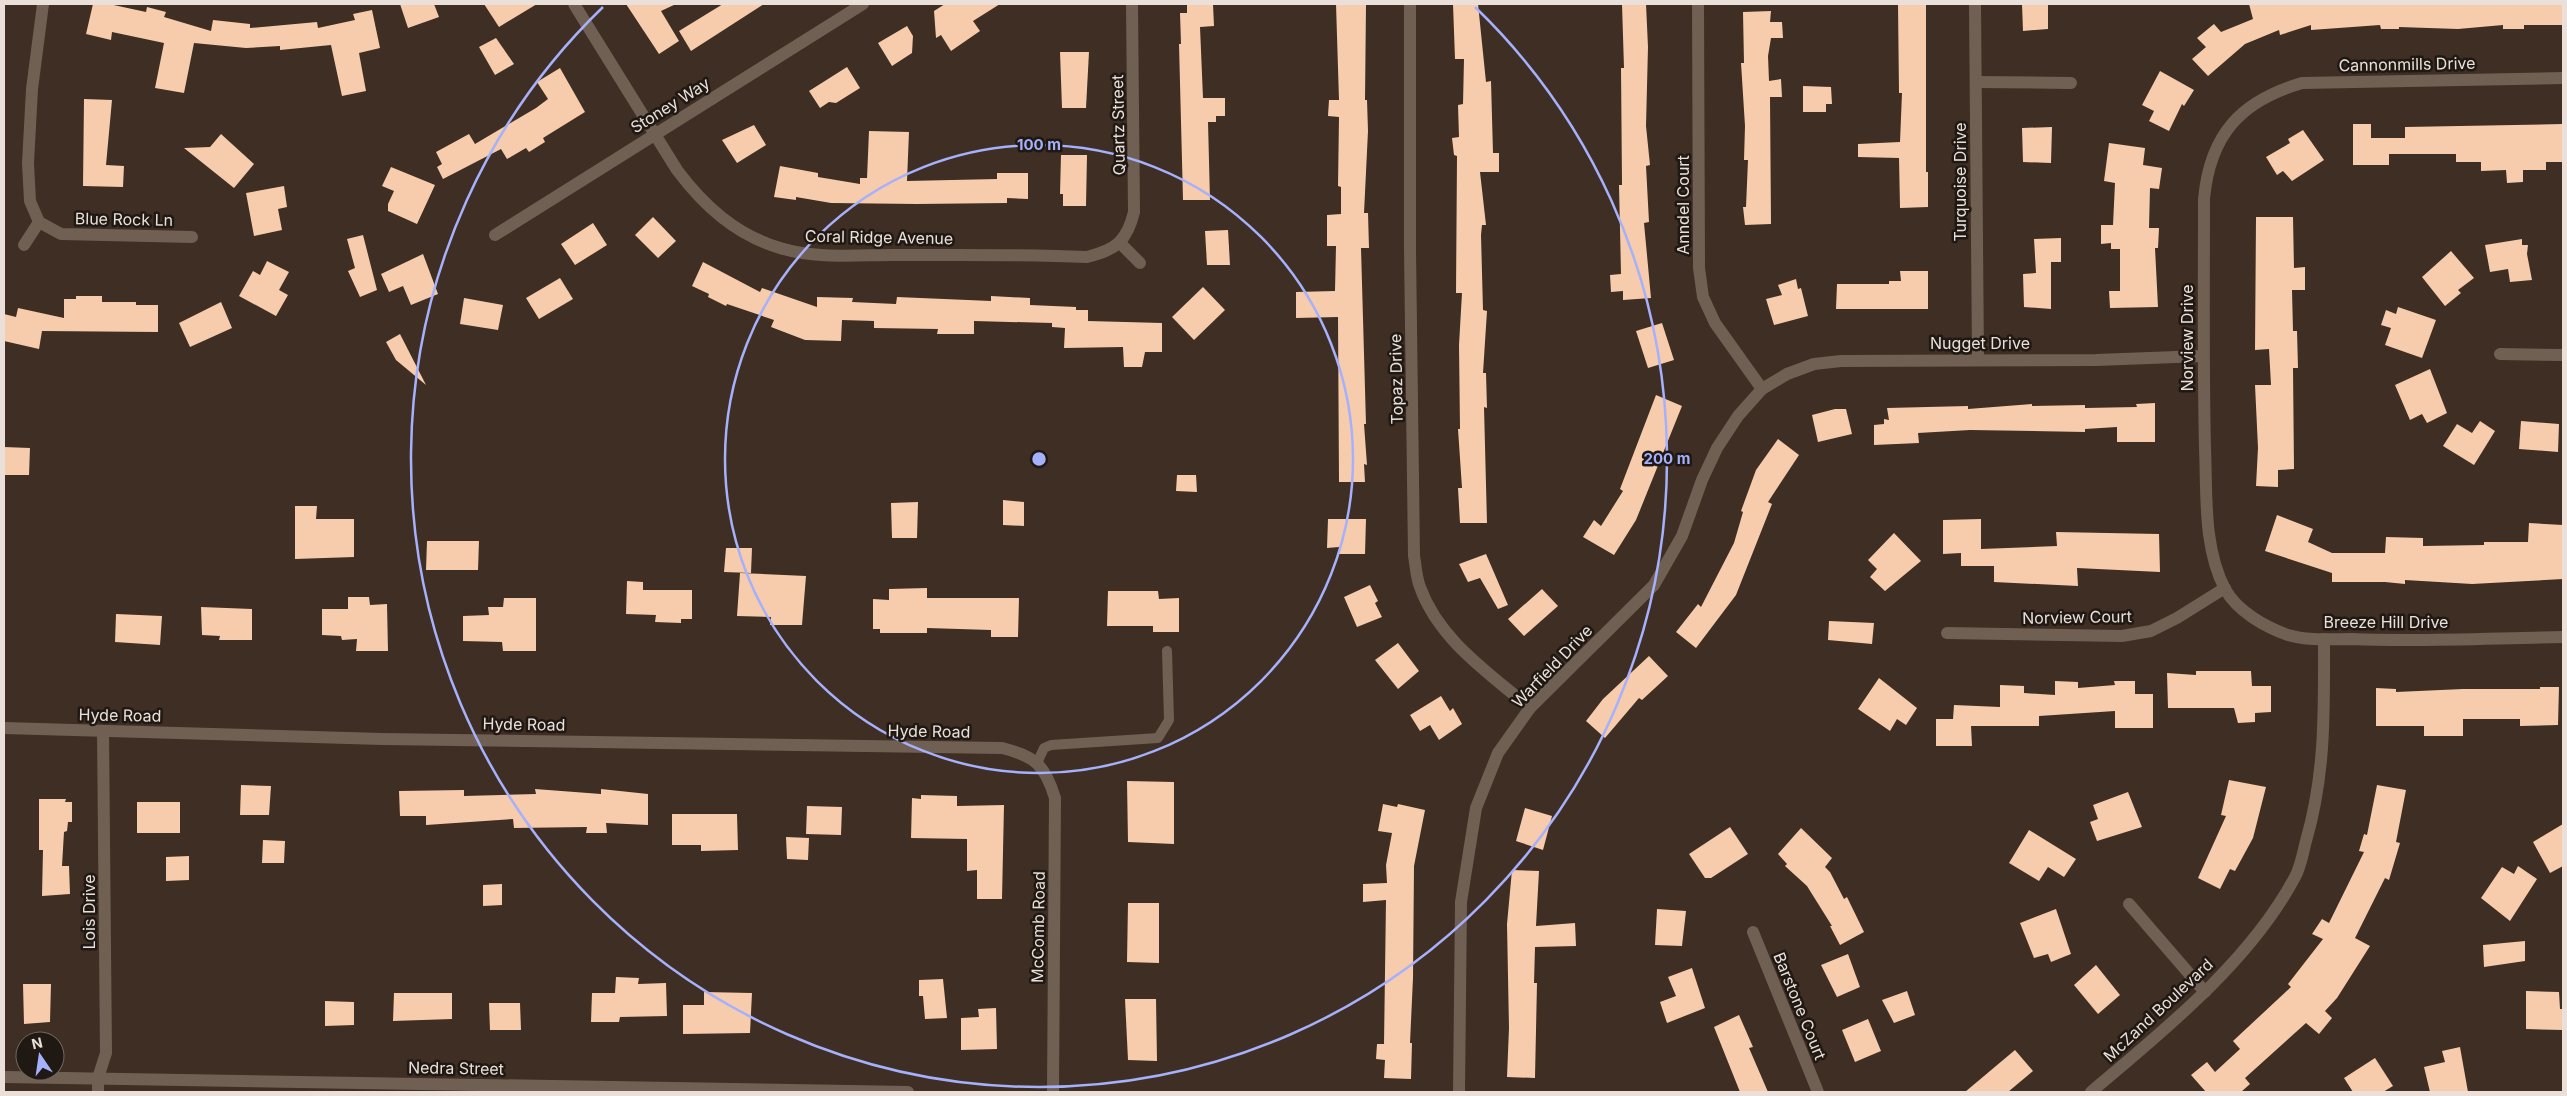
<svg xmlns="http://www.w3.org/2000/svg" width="2567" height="1096" font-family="Inter,sans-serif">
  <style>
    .building { fill: #f7ccac }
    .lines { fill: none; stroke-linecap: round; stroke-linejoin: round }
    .lane { stroke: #706053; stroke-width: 10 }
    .street { stroke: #706053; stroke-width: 12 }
    .ring { fill: none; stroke: #a5b1fc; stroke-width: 2.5 }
    .labels { text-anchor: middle; stroke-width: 5; stroke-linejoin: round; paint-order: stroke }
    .street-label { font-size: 16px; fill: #eae0d9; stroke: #1f1813 }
    .centre { fill: #a5b1fc; stroke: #1f1813; stroke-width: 2.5 }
    .ring-label { font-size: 15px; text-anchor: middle; font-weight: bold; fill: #a5b1fc; stroke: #1f1813; stroke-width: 5; stroke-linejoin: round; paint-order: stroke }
  </style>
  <rect width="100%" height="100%" fill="#3e2e23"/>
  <g class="building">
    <polygon points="93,4 109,4 146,12 147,7 166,12 164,17 211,31 213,20 250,24 250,28 317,22 318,28 355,20 353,14 372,10 380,48 359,53 366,91 342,96 331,45 280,50 280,46 246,48 194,43 184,93 155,88 164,43 112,32 111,40 86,34"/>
    <polygon points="400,4 434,4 439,17 408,28"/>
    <polygon points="484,4 537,4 499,27"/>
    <polygon points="626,4 676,4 661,11 679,41 659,54"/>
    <polygon points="723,4 764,4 691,51 679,31"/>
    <polygon points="945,4 1000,4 973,21 980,31 951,51 941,35 936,38 934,11"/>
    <polygon points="1187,4 1213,4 1214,26 1200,27 1203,98 1225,98 1225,116 1216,116 1216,122 1208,122 1210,200 1183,200 1179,44 1181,44 1180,13 1187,13"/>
    <polygon points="1336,4 1366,4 1365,100 1367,100 1368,131 1364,213 1368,213 1369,248 1361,248 1366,424 1364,424 1367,465 1364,464 1365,482 1339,482 1338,317 1296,318 1296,292 1335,291 1336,246 1327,246 1327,215 1341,214 1341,187 1338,186 1339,117 1328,116 1329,100 1339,100"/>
    <polygon points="1453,4 1478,4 1486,82 1491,81 1493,153 1499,153 1499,172 1480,172 1486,225 1482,225 1481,235 1483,310 1487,311 1483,373 1486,373 1487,408 1484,407 1487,523 1460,523 1458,488 1462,488 1458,429 1460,429 1459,345 1462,293 1456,293 1457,156 1454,155 1452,138 1459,137 1458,105 1463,104 1464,59 1455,59"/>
    <polygon points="1622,4 1646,4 1648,47 1646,126 1650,165 1646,166 1649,222 1644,223 1651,298 1623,300 1623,291 1611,292 1610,275 1621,274 1619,185 1622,185 1621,68 1624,68"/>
    <polygon points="1898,4 1926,4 1926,172 1928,172 1928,207 1900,208 1899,158 1858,157 1858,144 1900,142 1902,93 1899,93"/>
    <polygon points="2022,4 2048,4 2048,29 2023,31"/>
    <polygon points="2249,4 2563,4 2563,25 2524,25 2524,29 2503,29 2503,25 2458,29 2399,27 2399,29 2381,29 2380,25 2311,30 2311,25 2280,35 2279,30 2245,44 2208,76 2192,59 2206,47 2197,38 2214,24 2221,32 2253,19"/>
    <polygon points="1771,11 1770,22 1782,22 1783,38 1771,38 1768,56 1769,81 1781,79 1782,97 1770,97 1771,224 1745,225 1743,207 1746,207 1748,160 1744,160 1745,126 1741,63 1744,63 1743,12"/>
    <polygon points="907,26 913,36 912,53 892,66 878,43"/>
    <polygon points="496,38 514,64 495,75 479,47"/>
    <polygon points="1060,52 1089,52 1086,108 1062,108"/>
    <polygon points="847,67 860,88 836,103 829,102 820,108 809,91"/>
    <polygon points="560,68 585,112 543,138 545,142 529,152 526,148 507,159 501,149 443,179 437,167 442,164 436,152 469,134 475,144 536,108 548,99 537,82"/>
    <polygon points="2160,71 2194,90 2184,106 2182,104 2169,131 2149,121 2154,111 2142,105"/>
    <polygon points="1803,86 1831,87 1832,104 1826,104 1826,112 1803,112"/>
    <polygon points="84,99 112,100 106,165 124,166 123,187 83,186"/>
    <polygon points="2353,124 2371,124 2371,138 2405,138 2405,127 2563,124 2563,162 2546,162 2546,170 2523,170 2523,182 2507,183 2506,170 2481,171 2481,162 2456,162 2456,154 2389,154 2389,165 2353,165"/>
    <polygon points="754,125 766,145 737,163 722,140"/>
    <polygon points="2052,127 2051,163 2023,162 2022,128"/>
    <polygon points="2303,130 2324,160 2292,181 2283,171 2277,175 2266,157 2290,143 2288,139"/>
    <polygon points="869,131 909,132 907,181 997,179 997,173 1028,173 1028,199 1007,198 1007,203 917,204 831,203 796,197 796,200 774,197 780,166 818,173 818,177 860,184 860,178 867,178"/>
    <polygon points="221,134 254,164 234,188 184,148 210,147"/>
    <polygon points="2109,143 2145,148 2143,165 2162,168 2159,189 2150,188 2149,228 2159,228 2158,248 2155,248 2158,307 2110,308 2109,291 2120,291 2120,249 2111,249 2111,243 2101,244 2101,225 2113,225 2115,183 2104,181"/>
    <polygon points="1061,155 1087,155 1086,206 1063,206 1063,194 1060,194"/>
    <polygon points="391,167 435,185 417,224 388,211 388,204 394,191 382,186"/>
    <polygon points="284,186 287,207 278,209 282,230 254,236 246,193"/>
    <polygon points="653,217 676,241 658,258 635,235"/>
    <polygon points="2256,217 2293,217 2294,268 2305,267 2305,290 2292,290 2293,331 2297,331 2298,368 2293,368 2294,469 2278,470 2278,487 2256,486 2258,448 2255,385 2271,385 2269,349 2255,350"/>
    <polygon points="593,223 607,245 575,265 561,244"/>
    <polygon points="1228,230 1230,265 1207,265 1205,231"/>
    <polygon points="363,235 377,290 360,297 348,271 355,268 347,239"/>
    <polygon points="2061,238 2061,262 2051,262 2051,309 2024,307 2023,274 2036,273 2034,239"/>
    <polygon points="2522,239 2522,245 2528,245 2527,254 2532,280 2510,282 2508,269 2490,272 2485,245"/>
    <polygon points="2451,251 2474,278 2458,290 2461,293 2445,306 2422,277"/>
    <polygon points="423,254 438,294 411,305 403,286 389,292 381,274"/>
    <polygon points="267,261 289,272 279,290 288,295 276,316 239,296 253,271 260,275"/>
    <polygon points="703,262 760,292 762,288 817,307 817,297 853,298 852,302 896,304 897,297 991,301 991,296 1030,298 1030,305 1076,307 1076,310 1088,310 1088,321 1162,323 1162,352 1145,352 1142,367 1124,367 1123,347 1064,348 1065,328 1052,327 1052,323 974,321 974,334 937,334 938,329 874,328 874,321 842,320 841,341 805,340 771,327 774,320 727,304 726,306 708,297 709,294 692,286"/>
    <polygon points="1900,271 1928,271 1928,309 1836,309 1837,284 1889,284 1889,281 1901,281"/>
    <polygon points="560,278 573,299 539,319 526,298"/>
    <polygon points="1796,279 1798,289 1801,288 1808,316 1774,325 1766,299 1782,295 1778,285"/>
    <polygon points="1203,287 1225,310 1194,340 1172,317"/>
    <polygon points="76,296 102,296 102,302 136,302 136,305 158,305 158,332 42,331 39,349 4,341 4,314 16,317 18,308 64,318 64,299 76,299"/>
    <polygon points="464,298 503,305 498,330 460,324"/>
    <polygon points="221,302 232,328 190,347 179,323"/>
    <polygon points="2398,307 2436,320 2422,358 2385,345 2391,328 2381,325 2386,310 2396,314"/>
    <polygon points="1662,323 1674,360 1648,368 1636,331"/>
    <polygon points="400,334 426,385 396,360 386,342"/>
    <polygon points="2430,369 2447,413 2427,423 2422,414 2410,420 2395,385"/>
    <polygon points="1656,395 1682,406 1636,520 1614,555 1583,537 1594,520 1601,526 1623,491 1620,489"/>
    <polygon points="2155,403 2155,442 2117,442 2117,427 2085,429 2085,432 1970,430 1918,433 1919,443 1874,445 1874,425 1884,424 1884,419 1889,420 1887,408 1968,406 1968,409 2032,404 2032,406 2085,405 2085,408 2137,407 2136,404"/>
    <polygon points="1835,409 1846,409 1852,434 1818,442 1812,415"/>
    <polygon points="2480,421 2495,431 2474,465 2443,446 2457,424 2472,433"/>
    <polygon points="2521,421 2559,424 2558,452 2519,449"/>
    <polygon points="1778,439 1799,455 1768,502 1772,504 1736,595 1696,648 1676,632 1698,604 1701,607 1734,543 1743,512 1741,511 1756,470"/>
    <polygon points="4,447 30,448 29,475 4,475"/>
    <polygon points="1177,475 1196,475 1197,492 1176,491"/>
    <polygon points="1003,500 1024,502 1024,526 1003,525"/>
    <polygon points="918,502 917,538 892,538 891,503"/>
    <polygon points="295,506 317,506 316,519 354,519 354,557 295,559"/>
    <polygon points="2277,515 2313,529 2308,542 2332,553 2385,553 2386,537 2423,538 2423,546 2484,545 2484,542 2528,542 2529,523 2563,525 2563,579 2472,584 2405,580 2405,584 2385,582 2332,582 2332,573 2265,551"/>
    <polygon points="1328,519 1366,519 1365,554 1339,554 1339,547 1327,548"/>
    <polygon points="1981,519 1981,549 2057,546 2056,532 2159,534 2160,572 2077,568 2078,586 1994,582 1994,566 1961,566 1961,553 1943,554 1943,520"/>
    <polygon points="1894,533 1921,561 1885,591 1870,577 1877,569 1868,560"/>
    <polygon points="427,541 479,541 478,570 426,570"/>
    <polygon points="726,548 752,548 751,573 724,572"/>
    <polygon points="1486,554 1508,605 1498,609 1480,578 1468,582 1459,564"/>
    <polygon points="740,573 806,576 802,625 770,625 771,617 737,616"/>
    <polygon points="627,581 643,582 643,590 692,590 692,619 681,619 681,623 655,622 656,615 626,614"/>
    <polygon points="1370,585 1378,601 1375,603 1382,617 1357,627 1344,597"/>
    <polygon points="927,588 927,598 1019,598 1018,637 991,637 991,630 927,628 927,633 880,633 880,629 873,629 873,599 889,600 889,589"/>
    <polygon points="1542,589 1558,606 1524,636 1508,619"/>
    <polygon points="1108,591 1158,591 1159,599 1179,598 1179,632 1153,632 1153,626 1107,626"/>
    <polygon points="348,597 369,597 370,605 387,604 388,651 356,651 357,639 342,640 341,636 322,635 322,609 348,609"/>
    <polygon points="504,598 536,598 536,651 503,651 502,642 463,641 463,616 489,615 488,607 503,607"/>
    <polygon points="201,607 252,609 252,640 219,640 220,636 202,635"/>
    <polygon points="116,614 162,616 160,645 115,642"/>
    <polygon points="1829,621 1874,623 1872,644 1828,640"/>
    <polygon points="1398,643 1419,671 1398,689 1375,660"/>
    <polygon points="1649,656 1668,676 1642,700 1639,698 1605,738 1586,721 1603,699"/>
    <polygon points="2196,671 2251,671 2252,686 2271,686 2271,712 2255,713 2255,722 2238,723 2234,708 2168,708 2167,673 2196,675"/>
    <polygon points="1879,678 1917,708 1906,725 1897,719 1890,731 1858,709"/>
    <polygon points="2055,681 2078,682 2078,688 2115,685 2114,681 2135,681 2135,694 2153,694 2153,728 2115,728 2115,711 2039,716 2039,726 1971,726 1972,746 1936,746 1936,719 1953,719 1954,705 2000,707 2000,685 2024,686 2024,693 2055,695"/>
    <polygon points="2540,687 2559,687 2558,725 2520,726 2520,719 2463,719 2463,736 2424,736 2424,726 2376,726 2376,688 2396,689 2396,692 2463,689 2540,689"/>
    <polygon points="1441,696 1450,711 1453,708 1462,724 1439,740 1430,725 1420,731 1410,715"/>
    <polygon points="2229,780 2266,787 2253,838 2235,871 2230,869 2220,889 2198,878 2226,816 2221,815"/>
    <polygon points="1127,781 1174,782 1174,844 1128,842"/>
    <polygon points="241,785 271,786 269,815 240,815"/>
    <polygon points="2377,785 2406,790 2396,842 2400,843 2389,880 2385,878 2355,938 2370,946 2337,998 2325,1011 2332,1018 2319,1034 2306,1023 2245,1078 2250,1084 2241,1092 2206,1092 2191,1075 2207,1062 2215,1072 2240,1049 2233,1041 2291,987 2288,984 2323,939 2312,934 2322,919 2329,923 2364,852 2359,851 2364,834 2367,835"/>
    <polygon points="535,789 601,794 601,789 648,794 648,825 606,823 607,833 586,833 587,827 514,828 513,819 426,825 426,816 400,816 399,791 464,790 464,796 536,794"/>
    <polygon points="2128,792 2142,827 2097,841 2090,822 2098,819 2093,805"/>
    <polygon points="921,795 957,796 957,806 1004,805 1002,899 977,899 977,870 967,871 967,839 911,838 912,798 921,799"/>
    <polygon points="39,799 66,799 65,802 72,802 72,822 68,822 67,831 64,832 62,866 69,866 70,894 42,896 43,850 39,850"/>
    <rect x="137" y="802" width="43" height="31"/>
    <polygon points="1383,804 1397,807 1398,804 1425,810 1414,866 1413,978 1410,1043 1412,1043 1411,1079 1384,1078 1385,1060 1376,1059 1377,1044 1384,1044 1386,900 1363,902 1363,884 1387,883 1386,865 1392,833 1378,831"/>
    <polygon points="807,806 842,807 841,835 806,834"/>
    <polygon points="1525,808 1552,816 1543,850 1516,841"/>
    <polygon points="672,814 737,814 738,850 701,851 701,845 672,845"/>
    <polygon points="2563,824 2563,866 2550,873 2533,842"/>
    <polygon points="1730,827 1748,854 1711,878 1705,878 1689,854"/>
    <polygon points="1801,828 1832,858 1825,867 1830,872 1844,899 1847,897 1864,932 1840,945 1830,926 1832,926 1807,886 1785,866 1787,864 1778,854"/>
    <polygon points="2029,830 2076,859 2064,877 2048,867 2039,881 2009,863"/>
    <polygon points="786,837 809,838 808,860 787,859"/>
    <polygon points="263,840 285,841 284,863 262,863"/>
    <polygon points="189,856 189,880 166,881 166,857"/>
    <polygon points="2518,866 2537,879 2510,921 2481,898 2502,867 2514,874"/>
    <polygon points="1512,870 1539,871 1536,926 1575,923 1576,946 1535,947 1534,983 1537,983 1535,1078 1507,1077 1509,1028 1507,924"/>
    <polygon points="502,884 502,905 483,906 483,885"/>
    <polygon points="1128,903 1159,903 1159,963 1127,962"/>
    <polygon points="1657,909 1686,911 1682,946 1655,945"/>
    <polygon points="2056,909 2071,954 2051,962 2048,954 2034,958 2020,923"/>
    <polygon points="2525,941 2525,961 2484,967 2483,945"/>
    <polygon points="1848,954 1860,987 1837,997 1821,965"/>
    <polygon points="2096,965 2120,995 2098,1014 2074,985"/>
    <polygon points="1692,968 1705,1008 1667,1023 1660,1002 1676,996 1668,977"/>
    <polygon points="616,977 639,978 638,984 666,983 667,1016 620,1017 619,1022 591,1022 592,993 615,993"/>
    <polygon points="943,979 947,1018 925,1019 923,996 919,996 919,980"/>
    <polygon points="23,984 51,984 50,1022 24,1024"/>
    <polygon points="1907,991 1915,1015 1894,1023 1882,1000"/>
    <polygon points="2526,991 2559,992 2560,1009 2563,1009 2563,1030 2526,1029"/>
    <polygon points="704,992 752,993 750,1033 683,1034 683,1005 704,1005"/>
    <polygon points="394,993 452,993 452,1019 393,1021"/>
    <polygon points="1125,999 1156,999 1157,1061 1128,1060"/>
    <polygon points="325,1001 354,1002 354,1025 325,1026"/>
    <polygon points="489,1003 520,1003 521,1030 490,1030"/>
    <polygon points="996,1008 997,1049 961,1050 961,1018 979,1017 978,1009"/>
    <polygon points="1739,1015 1753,1047 1749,1048 1768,1092 1740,1092 1714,1027"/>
    <polygon points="1868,1019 1881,1051 1855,1062 1842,1030"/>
    <polygon points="2460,1047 2468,1092 2430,1092 2424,1067 2445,1062 2442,1051"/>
    <polygon points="2015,1050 2033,1071 2008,1092 1965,1092"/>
    <polygon points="2375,1058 2393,1086 2383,1092 2353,1092 2344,1078"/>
  </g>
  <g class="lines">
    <polyline class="lane" points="1037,763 1044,748 1051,745 1158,738 1169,720 1167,651"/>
    <g class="street">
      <polyline points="43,4 32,89 28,163 30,201 39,222 61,234 192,237"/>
      <path d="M574 4 677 170C704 206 736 235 780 248 816 259 857 255 894 255 958 255 1022 254 1087 257 1116 250 1127 241 1134 212L1132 4"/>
      <path d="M1410 4V250L1414 556C1416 566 1416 577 1420 587 1439 640 1488 672 1530 708"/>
      <polyline points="1698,4 1699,268 1703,297 1715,323 1762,389"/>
      <polyline points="1975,4 1978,359"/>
      <path d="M2563 78 2302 83C2241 101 2210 134 2204 199 2204 282 2203 365 2205 448 2207 494 2203 547 2225 589 2237 611 2265 627 2288 635 2308 641 2331 639 2352 639 2422 642 2493 638 2563 637"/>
      <polyline points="1976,82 2071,83"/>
      <polyline points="495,235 863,4"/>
      <polyline points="1120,243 1140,263"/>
      <polyline points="24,245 39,222"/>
      <polyline points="2500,354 2563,355"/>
      <polyline points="1947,633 2122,636 2151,631 2177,618 2225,588"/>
      <path d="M4 728 382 739 1002 748C1035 756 1045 765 1055 798L1053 1092"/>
      <polyline points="2129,904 2205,992"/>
      <polyline points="1753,932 1818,1092"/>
      <polyline points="4,1077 908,1092"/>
      <polyline points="98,1092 98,1078 106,1053 103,731"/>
      <polyline points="1459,1092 1461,902 1476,808 1498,753 1530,708 1654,585 1682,536 1702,480 1717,448 1738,416 1762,389 1787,374 1814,364 1841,361 2096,360 2203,356"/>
      <path d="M2091 1092C2163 1031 2250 962 2295 877 2301 866 2303 852 2306 841 2326 772 2324 709 2324 639"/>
    </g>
  </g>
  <g class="ring">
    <circle cx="1039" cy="459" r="314"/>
    <path d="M1475 7A628 628 0 1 1 603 7"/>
  </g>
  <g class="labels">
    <g class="street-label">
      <text transform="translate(2407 64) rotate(-1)" y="6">Cannonmills Drive</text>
      <text transform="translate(670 105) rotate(-32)" y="6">Stoney Way</text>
      <text transform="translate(1118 125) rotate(-91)" y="6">Quartz Street</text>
      <text transform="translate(1960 182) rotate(-90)" y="6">Turquoise Drive</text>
      <text transform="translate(1683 205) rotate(-90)" y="6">Anndel Court</text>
      <text transform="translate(124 219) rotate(1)" y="6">Blue Rock Ln</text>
      <text transform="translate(879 237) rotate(1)" y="6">Coral Ridge Avenue</text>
      <text transform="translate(2187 338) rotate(-90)" y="6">Norview Drive</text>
      <text x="1980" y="349">Nugget Drive</text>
      <text transform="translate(1396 379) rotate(-91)" y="6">Topaz Drive</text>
      <text transform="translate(2077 617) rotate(-1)" y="6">Norview Court</text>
      <text x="2386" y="628">Breeze Hill Drive</text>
      <text transform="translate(1552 666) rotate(-46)" y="6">Warfield Drive</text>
      <text transform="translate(120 715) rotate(1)" y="6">Hyde Road</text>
      <text transform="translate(524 724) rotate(1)" y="6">Hyde Road</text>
      <text transform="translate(929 731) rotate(1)" y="6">Hyde Road</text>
      <text transform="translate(89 912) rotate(-90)" y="6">Lois Drive</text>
      <text transform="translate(1038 927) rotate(-89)" y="6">McComb Road</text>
      <text transform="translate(1800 1006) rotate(68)" y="6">Barstone Court</text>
      <text transform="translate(2158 1010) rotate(-43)" y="6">McZand Boulevard</text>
      <text transform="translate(456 1068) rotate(1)" y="6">Nedra Street</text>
    </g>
  </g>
  <circle cx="1039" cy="459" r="8" class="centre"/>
  <g class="ring-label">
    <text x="1039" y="150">100 m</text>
    <text x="1667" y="464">200 m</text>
  </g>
  <rect width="2567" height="1096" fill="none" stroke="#eae0d9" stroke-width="10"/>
  <g transform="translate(40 1056) rotate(347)"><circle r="24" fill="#1f1813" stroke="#706862"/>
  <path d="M0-4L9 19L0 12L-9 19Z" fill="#a5b1fc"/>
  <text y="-8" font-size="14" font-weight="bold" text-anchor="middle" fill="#eae0d9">N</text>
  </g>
</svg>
